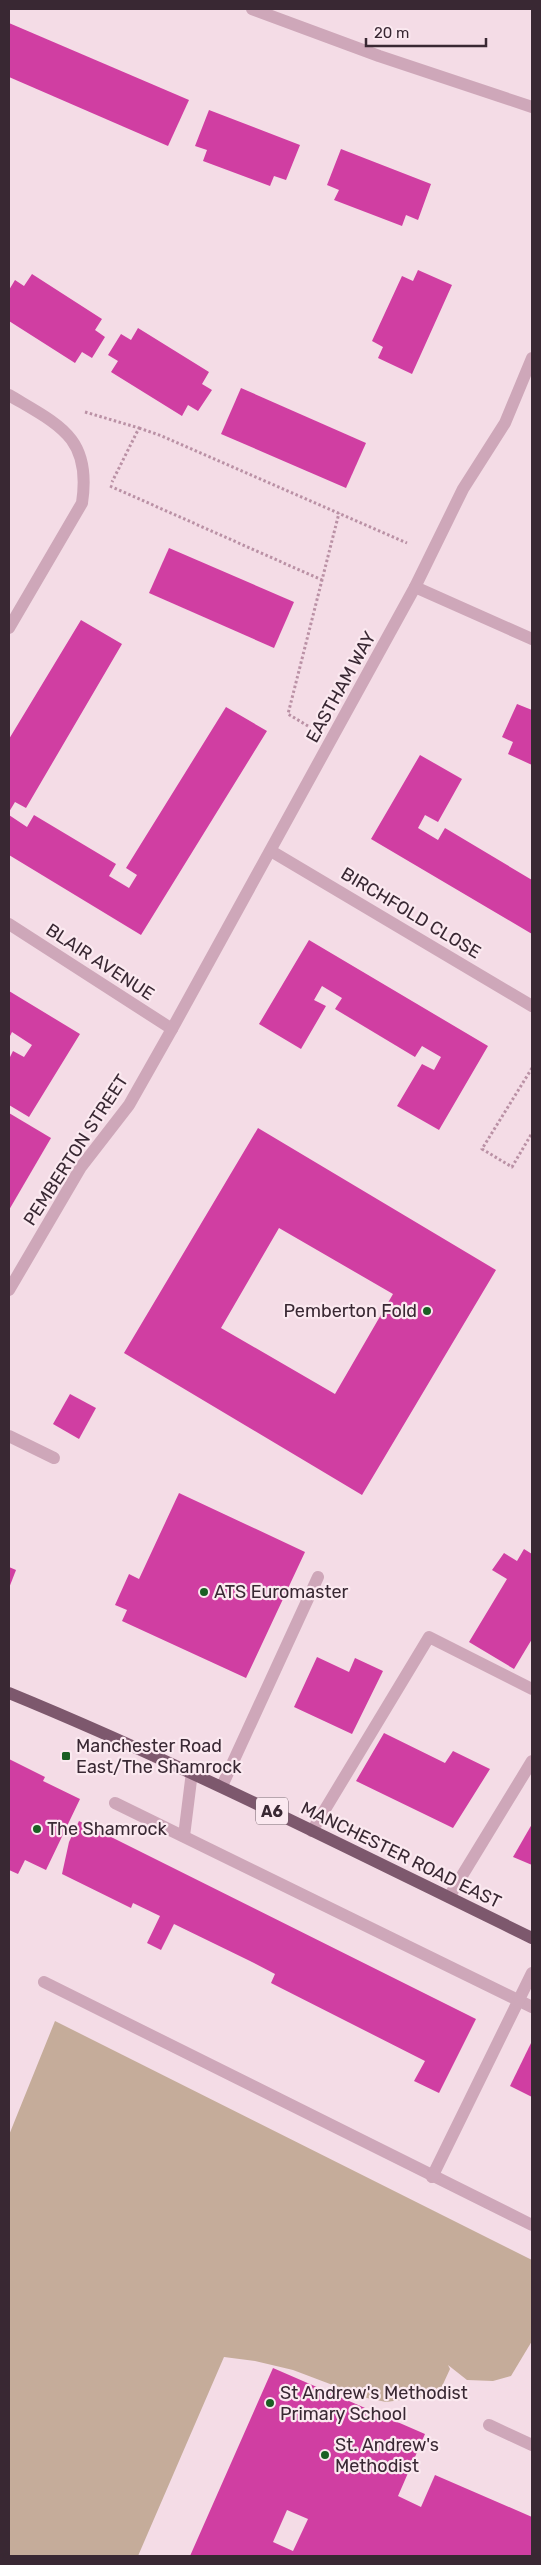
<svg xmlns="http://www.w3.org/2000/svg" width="541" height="2565" font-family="Rubik,sans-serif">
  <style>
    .green { fill: #c5ac9a }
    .building { fill: #d03ea2; fill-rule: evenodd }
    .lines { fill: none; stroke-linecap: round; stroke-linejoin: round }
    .path { stroke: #ba91a5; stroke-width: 3; stroke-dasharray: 2.5 2.5; stroke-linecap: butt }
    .minor { stroke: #cea7b9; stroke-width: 12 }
    .major { stroke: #7d586d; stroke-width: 12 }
    .poi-dot { fill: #195f23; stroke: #fbe9f0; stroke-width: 2 }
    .labels { text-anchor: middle; stroke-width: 4.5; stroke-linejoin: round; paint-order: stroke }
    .shield { fill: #fbe9f0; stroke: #73626c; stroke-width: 1 }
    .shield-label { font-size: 16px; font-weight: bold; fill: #392833 }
    .street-label { font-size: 18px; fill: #392833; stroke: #fbe9f0 }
    .poi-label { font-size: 18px; fill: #392833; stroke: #fbe9f0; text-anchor: start }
  </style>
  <rect width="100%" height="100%" fill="#f4dce6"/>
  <polygon class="green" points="55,2021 532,2260 532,2341 511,2376 493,2381 467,2380 448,2365 450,2369 438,2395 386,2402 367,2398 293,2370 255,2361 224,2357 138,2556 9,2556 9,2135"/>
  <g class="building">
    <polygon points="9,23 189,100 168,146 9,77"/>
    <polygon points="209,110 300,145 286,180 274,176 270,186 203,161 207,150 195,146"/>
    <polygon points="341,149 431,184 418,220 406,215 402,226 334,200 339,190 327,185"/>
    <polygon points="418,270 452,285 412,374 378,358 383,347 372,341 402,276 413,281"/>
    <polygon points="32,274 102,319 95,330 105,337 92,358 82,352 75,363 9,321 9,290 15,280 24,286"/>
    <polygon points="138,328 209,372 202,384 212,390 198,411 188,405 182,416 111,372 118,361 108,355 121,334 131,340"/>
    <polygon points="241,388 366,443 346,488 221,434"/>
    <polygon points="169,548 294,602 274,648 149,593"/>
    <polygon points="81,620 122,644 26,808 15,802 9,812 9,739"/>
    <polygon points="517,704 532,710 532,765 508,754 513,742 502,737"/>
    <polygon points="226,707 267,731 141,935 9,855 9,815 27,827 34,815 116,864 109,876 129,888 137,875 126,868"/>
    <polygon points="420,755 462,779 438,822 425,815 418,828 438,840 445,828 532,880 532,934 371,839"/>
    <polygon points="309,940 488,1046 439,1130 397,1106 422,1064 434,1070 441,1057 422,1046 415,1057 335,1009 342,998 322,986 314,1000 326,1006 301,1049 259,1024"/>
    <polygon points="9,991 80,1034 29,1117 9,1105 9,1059 13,1051 24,1057 32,1045 12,1032 9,1038"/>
    <polygon points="9,1113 51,1138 9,1210"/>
    <path d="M258 1128 496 1270 362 1495 124 1353ZM279 1228 393 1294 335 1394 221 1328Z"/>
    <polygon points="70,1394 96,1408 79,1439 53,1424"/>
    <polygon points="179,1493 305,1552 246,1678 122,1621 127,1610 115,1605 129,1574 139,1579"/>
    <polygon points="524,1549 532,1554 532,1639 514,1669 469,1642 507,1579 492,1570 504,1553 517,1561"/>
    <polygon points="9,1567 16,1570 9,1588"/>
    <polygon points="317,1657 349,1672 355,1658 383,1671 352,1734 294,1707"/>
    <polygon points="384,1733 445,1763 453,1751 490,1769 453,1828 356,1781"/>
    <polygon points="9,1759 45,1777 43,1781 80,1799 46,1870 25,1860 18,1874 9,1870"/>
    <polygon points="79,1821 476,2019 439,2093 414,2081 425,2061 271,1983 275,1974 250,1961 174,1924 161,1950 147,1943 160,1916 133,1903 131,1908 62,1874 69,1842"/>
    <polygon points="532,1824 532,1865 513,1857"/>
    <polygon points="532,2041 532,2097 510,2086"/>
    <path d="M273 2368 425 2434 398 2496 421 2507 435 2475 532 2517V2556H190ZM287 2510 308 2519 293 2551 273 2542Z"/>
  </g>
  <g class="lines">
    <g class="path">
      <polyline points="85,412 139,428 112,482"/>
      <polyline points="139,428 162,436 407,543"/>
      <polyline points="110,486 322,580"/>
      <polyline points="308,726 288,714 339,513"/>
      <polyline points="532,1068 482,1149 512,1167 532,1133"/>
    </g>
    <g class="minor">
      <polyline points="252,9 379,56 532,107"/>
      <path d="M9 395C59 425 92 437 82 503L9 628"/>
      <polyline points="415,587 532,639"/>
      <polyline points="271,851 532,1006"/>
      <polyline points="9,924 172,1029"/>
      <polyline points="9,1290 81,1167 129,1105 172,1029 415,587 463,489 505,423 532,358"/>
      <polyline points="9,1436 54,1458"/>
      <polyline points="222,1786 318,1577"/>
      <polyline points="115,1803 532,2007"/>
      <polyline points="312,1831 429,1637 532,1689"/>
      <polyline points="184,1836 192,1772"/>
      <polyline points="449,1897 532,1761"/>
      <polyline points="44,1982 532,2225"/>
      <polyline points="432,2177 532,1973"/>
      <polyline points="489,2425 532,2445"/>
    </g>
    <path class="major" d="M9 1693C187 1766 359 1854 532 1938"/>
  </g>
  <g class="poi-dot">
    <circle cx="427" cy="1311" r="5"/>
    <circle cx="204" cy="1592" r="5"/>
    <rect x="61" y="1751" width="10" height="10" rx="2.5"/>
    <circle cx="37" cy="1829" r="5"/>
    <circle cx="270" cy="2403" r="5"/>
    <circle cx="325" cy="2455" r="5"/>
  </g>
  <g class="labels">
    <rect class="shield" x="256" y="1797.5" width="32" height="27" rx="4"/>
    <g class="shield-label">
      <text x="272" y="1817">A6</text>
    </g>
    <g class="street-label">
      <text transform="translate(341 687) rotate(-61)" y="6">EASTHAM WAY</text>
      <text transform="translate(411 913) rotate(31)" y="6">BIRCHFOLD CLOSE</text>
      <text transform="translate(100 962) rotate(33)" y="6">BLAIR AVENUE</text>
      <text transform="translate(76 1150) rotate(-57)" y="6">PEMBERTON STREET</text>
      <text transform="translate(401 1855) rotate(26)" y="6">MANCHESTER ROAD EAST</text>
    </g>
    <g class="poi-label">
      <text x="417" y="1317" text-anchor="end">Pemberton Fold</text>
      <text x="214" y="1598">ATS Euromaster</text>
      <text x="76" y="1752">Manchester Road<tspan x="76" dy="21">East/The Shamrock</tspan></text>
      <text x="47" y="1835">The Shamrock</text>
      <text x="280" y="2399">St Andrew's Methodist<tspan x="280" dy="21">Primary School</tspan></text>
      <text x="335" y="2451">St. Andrew's<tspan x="335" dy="21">Methodist</tspan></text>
    </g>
  </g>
  <rect width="541" height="2565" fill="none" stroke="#392833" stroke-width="20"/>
  <path d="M366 38v8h120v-8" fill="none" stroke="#392833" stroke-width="2.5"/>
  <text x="374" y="38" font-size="15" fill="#392833" stroke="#fbe9f0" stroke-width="4" paint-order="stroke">20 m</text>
</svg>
